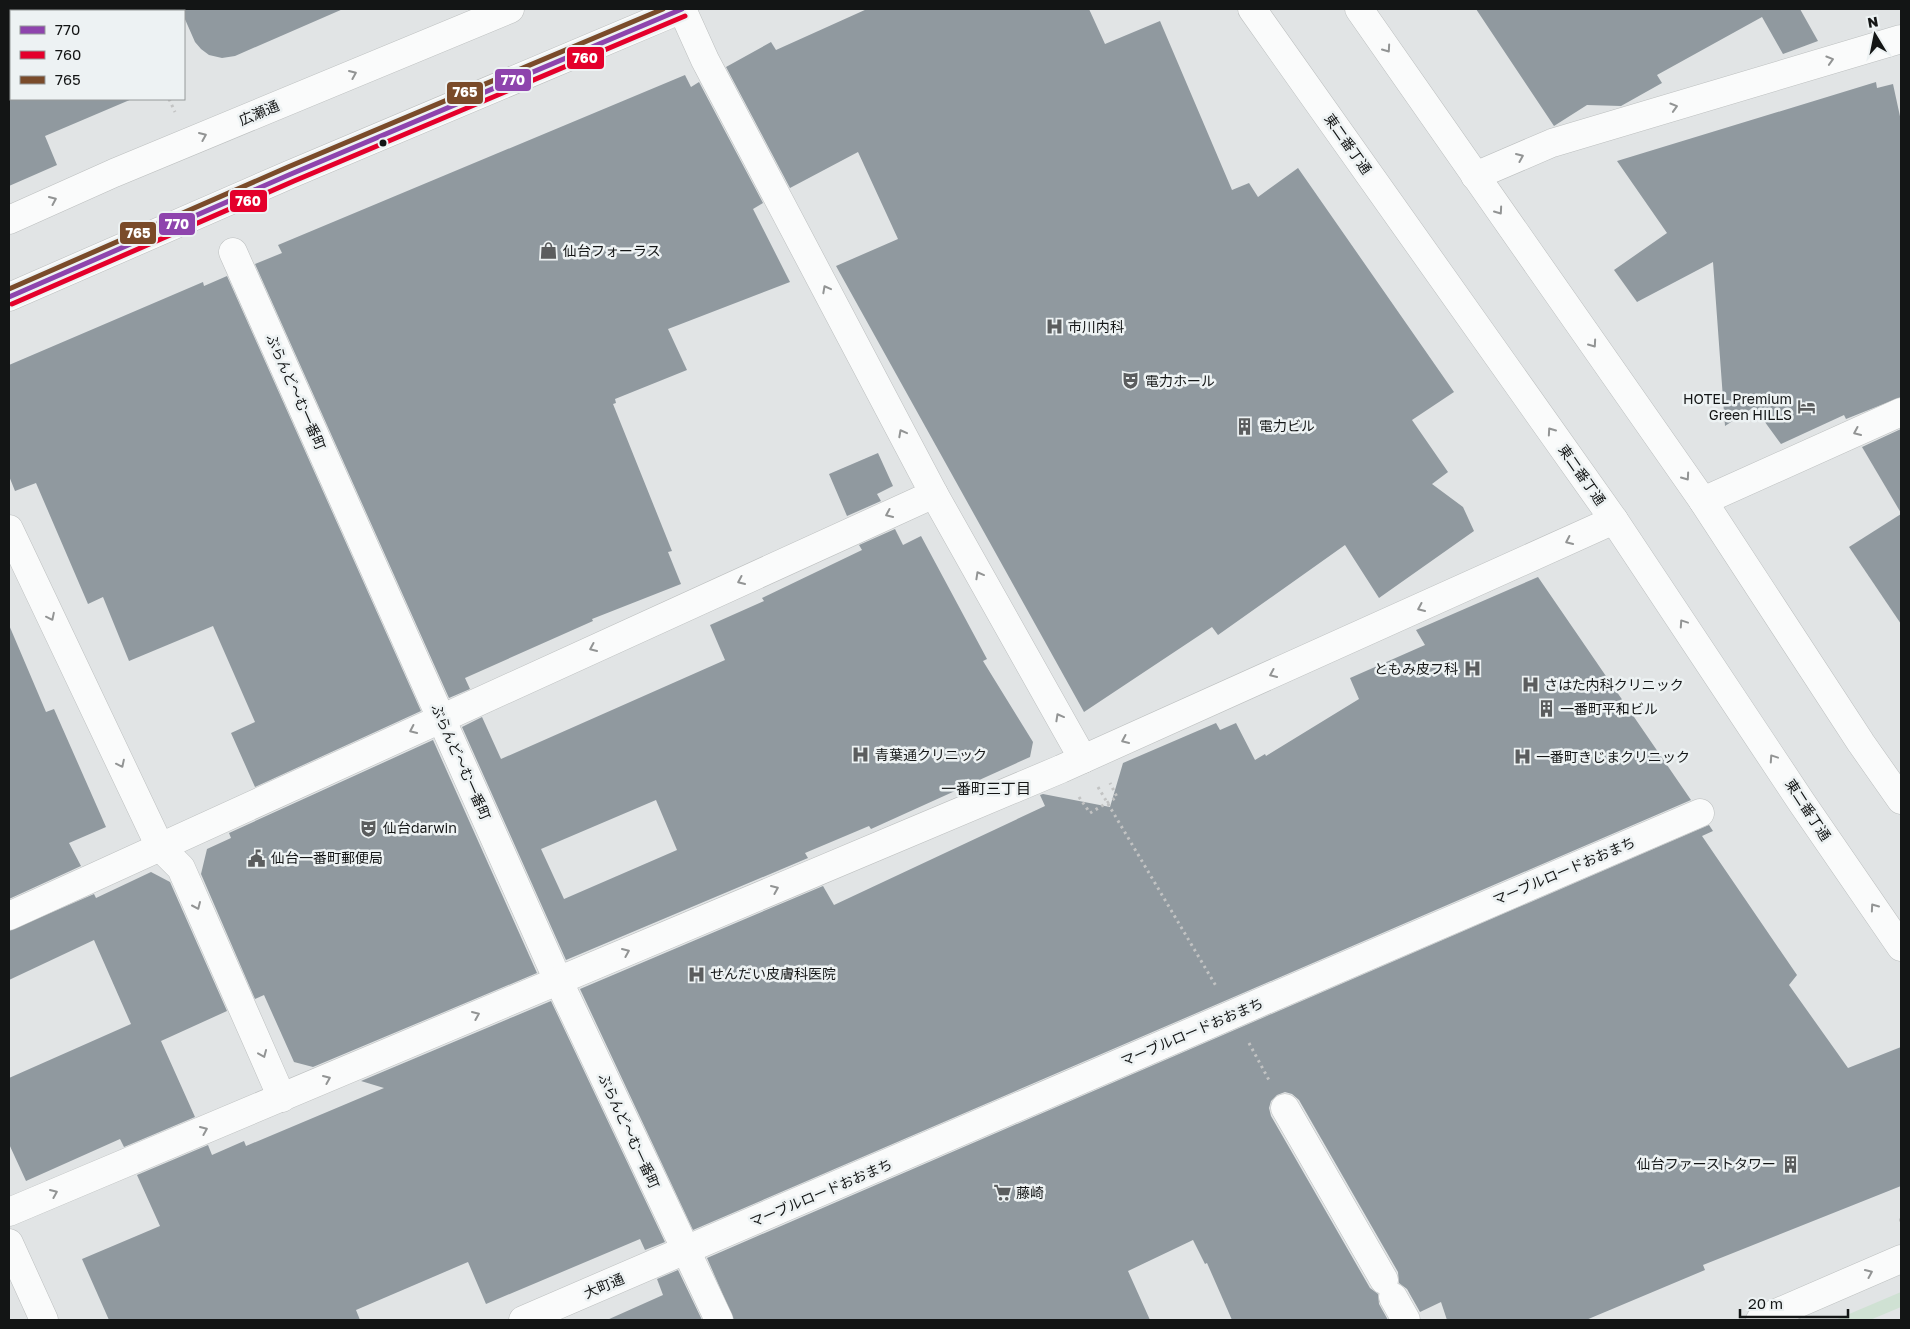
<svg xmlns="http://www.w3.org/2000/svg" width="1910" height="1329" font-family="'Golos Text','Noto Sans JP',sans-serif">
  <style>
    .green { fill: #cfe1d3 }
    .building { fill: #90999f; fill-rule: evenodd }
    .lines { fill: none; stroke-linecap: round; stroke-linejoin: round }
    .street-casing { stroke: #bcbfbf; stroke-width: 29 }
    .secondary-casing { stroke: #bcbfbf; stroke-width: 29 }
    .highway-casing { stroke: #bcbfbf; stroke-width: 29 }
    .path { stroke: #c2c3c3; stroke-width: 3; stroke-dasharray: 2.5 4; stroke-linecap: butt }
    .street { stroke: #fafbfb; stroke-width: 28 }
    .secondary { stroke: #fafbfb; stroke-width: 28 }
    .highway { stroke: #fafbfb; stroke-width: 28 }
    .bus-1-casing { stroke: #edf2f3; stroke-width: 9 }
    .bus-2-casing { stroke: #edf2f3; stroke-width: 9 }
    .bus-3-casing { stroke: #edf2f3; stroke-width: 9 }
    .bus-1 { stroke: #8e44ad; stroke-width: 5 }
    .bus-2 { stroke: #e4002b; stroke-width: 5 }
    .bus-3 { stroke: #7a4b2a; stroke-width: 5 }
    .oneway { stroke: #929494 }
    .bus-dot { fill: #131515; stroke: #edf2f3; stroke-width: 2 }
    .labels { text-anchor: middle; stroke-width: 5; stroke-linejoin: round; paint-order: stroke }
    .street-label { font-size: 14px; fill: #131515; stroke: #edf2f3 }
    .poi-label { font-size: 14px; fill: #131515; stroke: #edf2f3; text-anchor: start }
    .neighbourhood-label { font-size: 15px; fill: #131515; stroke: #edf2f3 }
    .line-badge { stroke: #edf2f3; stroke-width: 2 }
    .badge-label { font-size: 14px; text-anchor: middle; font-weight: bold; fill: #fff }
  </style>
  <rect width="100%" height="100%" fill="#e1e4e5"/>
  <polygon class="green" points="1901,1292 1901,1307 1870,1320 1835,1320"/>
  <g class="building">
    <polygon points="180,9 343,9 235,56 222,58 209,55 201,49 195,42 184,17 184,11"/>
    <polygon points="867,9 1089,9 1105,44 1160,21 1232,190 1249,183 1258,197 1298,168 1454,392 1412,420 1448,472 1432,484 1463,507 1474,531 1379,598 1345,545 1218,635 1212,627 1084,712 836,266 898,239 858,152 790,188 726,67 771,42 776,50"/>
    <polygon points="1476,9 1800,9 1818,41 1783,54 1762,17 1657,75 1662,83 1621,106 1587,105 1554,126"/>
    <polygon points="685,75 691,87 699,82 763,203 753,209 790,282 668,329 687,370 615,399 616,403 613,404 672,551 668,552 681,584 592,619 593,621 465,678 470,689 449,698 255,264 282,253 278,245"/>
    <polygon points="1876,82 1877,88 1893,84 1901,121 1901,397 1846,419 1844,415 1781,444 1754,407 1725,426 1713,262 1637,302 1614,270 1667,233 1617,161"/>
    <polygon points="9,99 132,99 45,136 57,165 9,186"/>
    <polygon points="227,276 421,711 255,787 231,733 255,722 213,626 129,661 103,597 88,604 36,483 15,491 9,476 9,365 203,282 204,286"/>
    <polygon points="1901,429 1901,513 1862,447"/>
    <polygon points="878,453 893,486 877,494 881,501 847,516 829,474"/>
    <polygon points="1901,514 1901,624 1849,547"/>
    <path d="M895 529 903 545 921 536 987 659 983 661 1033 742 1030 757 871 829 869 826 805 853 808 858 566 960 462 727 482 717 501 759 725 660 710 625 764 601 762 598 862 550 859 545ZM656 800 677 850 564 899 541 849Z"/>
    <polygon points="1538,577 1691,800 693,1230 580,989 823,886 834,905 1045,806 1040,795 1043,794 1110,807 1123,763 1216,723 1220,730 1236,723 1255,760 1265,754 1266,756 1359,699 1350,678 1425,645 1416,630"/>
    <polygon points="9,625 46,712 54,709 106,827 69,843 81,866 9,899"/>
    <polygon points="433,740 537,973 313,1067 294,1062 264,995 255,999 201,874 207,849 231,838 229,833"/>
    <polygon points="1709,825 1713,831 1702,836 1797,975 1789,985 1848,1068 1901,1047 1901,1186 1703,1265 1705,1270 1586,1320 1447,1320 1441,1302 1420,1312 1407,1289 1399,1283 1398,1272 1299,1100 1292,1094 1285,1092 1277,1095 1271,1101 1269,1108 1271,1116 1370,1288 1378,1294 1379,1304 1388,1320 1232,1320 1207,1263 1205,1264 1193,1240 1128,1271 1150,1320 734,1320 707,1258"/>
    <polygon points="151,872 170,882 227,1011 161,1041 195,1117 124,1147 120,1139 26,1181 9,1144 9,1078 131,1024 94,940 9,980 9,931 94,894 96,898"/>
    <polygon points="551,1001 665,1242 645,1250 640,1239 486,1304 468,1262 356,1310 360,1320 109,1320 82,1259 160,1226 137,1175 208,1145 212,1155 244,1141 246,1146 384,1088 361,1081"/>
    <polygon points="678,1270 702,1320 607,1320 663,1295 657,1279"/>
  </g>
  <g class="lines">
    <defs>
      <g id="street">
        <polyline points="129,9 130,11"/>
        <polyline points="682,9 705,60 934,494 1083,759"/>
        <polyline points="1475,176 1552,143 1901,39"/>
        <polyline points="233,252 552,967 719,1320"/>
        <polyline points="1703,501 1901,412"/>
        <polyline points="9,529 160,847 181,868 282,1098"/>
        <polyline points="9,916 934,494"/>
        <polyline points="1285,1108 1384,1280"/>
        <polyline points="9,1212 1061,769 1614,520"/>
        <polyline points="1393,1297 1406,1320"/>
        <polyline points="523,1320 1700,813"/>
      </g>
      <g id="secondary">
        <polyline points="9,1243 44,1320"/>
        <polyline points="1760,1320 1901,1259"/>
      </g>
      <g id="highway">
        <polyline points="1252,9 1614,520 1802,803 1901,947"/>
        <polyline points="1359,9 1703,501 1861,743 1901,800"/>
        <polyline points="9,220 114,173 510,9"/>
        <polyline points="9,297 291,174 682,9"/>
      </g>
    </defs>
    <use href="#street" class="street-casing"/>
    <use href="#secondary" class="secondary-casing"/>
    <use href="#highway" class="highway-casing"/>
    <g class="path">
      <polyline points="169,99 175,112"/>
      <polyline points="1098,787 1216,986"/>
      <polyline points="1079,797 1090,813 1117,797 1110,783"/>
      <polyline points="1249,1043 1270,1082"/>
      <polyline points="1899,1220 1901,1220"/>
    </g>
    <use href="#street" class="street"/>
    <use href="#secondary" class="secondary"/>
    <use href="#highway" class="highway"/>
    <defs>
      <polyline id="bus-1" points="9,297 291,174 682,9"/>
      <polyline id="bus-2" points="12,304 294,181 685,16"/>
      <polyline id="bus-3" points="9,289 288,167 663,9"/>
    </defs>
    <use href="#bus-1" class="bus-1-casing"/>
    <use href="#bus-2" class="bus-2-casing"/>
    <use href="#bus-3" class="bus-3-casing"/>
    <use href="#bus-1" class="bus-1"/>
    <use href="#bus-2" class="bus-2"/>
    <use href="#bus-3" class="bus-3"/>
  </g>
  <defs><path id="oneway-chevron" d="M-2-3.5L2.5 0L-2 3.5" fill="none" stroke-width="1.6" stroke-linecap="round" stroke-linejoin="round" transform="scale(1.25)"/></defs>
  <g class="oneway">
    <use href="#oneway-chevron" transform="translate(1387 49) rotate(55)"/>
    <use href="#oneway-chevron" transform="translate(1830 60) rotate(-17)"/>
    <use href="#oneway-chevron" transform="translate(353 74) rotate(-23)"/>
    <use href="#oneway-chevron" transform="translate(1674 107) rotate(-17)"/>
    <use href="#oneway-chevron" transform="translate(203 136) rotate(-23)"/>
    <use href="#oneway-chevron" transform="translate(1520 157) rotate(-23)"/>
    <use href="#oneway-chevron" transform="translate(53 200) rotate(-24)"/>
    <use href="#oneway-chevron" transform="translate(1499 211) rotate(55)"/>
    <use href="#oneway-chevron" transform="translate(826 289) rotate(-118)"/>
    <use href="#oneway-chevron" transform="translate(1593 344) rotate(55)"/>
    <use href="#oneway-chevron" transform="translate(1551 431) rotate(-125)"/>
    <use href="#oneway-chevron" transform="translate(1857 432) rotate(156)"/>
    <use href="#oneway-chevron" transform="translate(902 433) rotate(-118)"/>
    <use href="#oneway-chevron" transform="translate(1686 477) rotate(55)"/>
    <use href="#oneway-chevron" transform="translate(889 514) rotate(156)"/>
    <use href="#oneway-chevron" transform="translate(1569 541) rotate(155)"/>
    <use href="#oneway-chevron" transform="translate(979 575) rotate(-119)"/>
    <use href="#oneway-chevron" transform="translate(741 581) rotate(156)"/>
    <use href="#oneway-chevron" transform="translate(1421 608) rotate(156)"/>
    <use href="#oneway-chevron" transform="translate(51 617) rotate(64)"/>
    <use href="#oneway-chevron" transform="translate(1683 623) rotate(-124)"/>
    <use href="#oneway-chevron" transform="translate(593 648) rotate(156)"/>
    <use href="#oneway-chevron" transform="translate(1273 674) rotate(156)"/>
    <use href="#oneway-chevron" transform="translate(1059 717) rotate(-119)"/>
    <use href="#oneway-chevron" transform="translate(413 730) rotate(155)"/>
    <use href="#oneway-chevron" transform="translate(1125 740) rotate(156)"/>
    <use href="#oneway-chevron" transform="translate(1773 758) rotate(-124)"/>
    <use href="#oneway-chevron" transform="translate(121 764) rotate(64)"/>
    <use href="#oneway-chevron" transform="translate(775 889) rotate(-23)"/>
    <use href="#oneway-chevron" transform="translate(197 906) rotate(66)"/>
    <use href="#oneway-chevron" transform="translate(1874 907) rotate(-125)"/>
    <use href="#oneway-chevron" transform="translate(626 952) rotate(-23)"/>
    <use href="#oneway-chevron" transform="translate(476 1015) rotate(-23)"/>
    <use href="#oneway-chevron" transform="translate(263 1054) rotate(67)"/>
    <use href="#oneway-chevron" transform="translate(327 1079) rotate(-23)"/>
    <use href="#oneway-chevron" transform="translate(204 1130) rotate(-23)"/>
    <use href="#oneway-chevron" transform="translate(54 1193) rotate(-23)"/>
    <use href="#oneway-chevron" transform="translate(1869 1273) rotate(-24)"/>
  </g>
  <defs>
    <symbol id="shop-bare" viewBox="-9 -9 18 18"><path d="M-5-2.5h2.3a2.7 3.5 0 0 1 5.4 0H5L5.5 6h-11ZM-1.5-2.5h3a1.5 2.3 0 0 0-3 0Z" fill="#5b5d5e" stroke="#edf2f3" stroke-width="2.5" paint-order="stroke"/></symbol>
    <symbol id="hospital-bare" viewBox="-9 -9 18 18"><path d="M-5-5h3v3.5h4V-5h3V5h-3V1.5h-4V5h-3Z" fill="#5b5d5e" stroke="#edf2f3" stroke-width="2.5" paint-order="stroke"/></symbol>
    <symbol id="theatre-bare" viewBox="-9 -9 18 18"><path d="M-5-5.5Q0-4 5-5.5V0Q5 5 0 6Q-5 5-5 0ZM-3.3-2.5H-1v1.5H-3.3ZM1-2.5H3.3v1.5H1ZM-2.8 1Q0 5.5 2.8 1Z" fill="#5b5d5e" stroke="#edf2f3" stroke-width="2.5" paint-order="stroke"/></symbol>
    <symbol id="hotel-bare" viewBox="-9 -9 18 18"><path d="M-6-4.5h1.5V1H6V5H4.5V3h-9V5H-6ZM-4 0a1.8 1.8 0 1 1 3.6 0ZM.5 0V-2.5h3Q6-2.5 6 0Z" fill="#5b5d5e" stroke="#edf2f3" stroke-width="2.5" paint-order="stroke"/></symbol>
    <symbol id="building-bare" viewBox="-9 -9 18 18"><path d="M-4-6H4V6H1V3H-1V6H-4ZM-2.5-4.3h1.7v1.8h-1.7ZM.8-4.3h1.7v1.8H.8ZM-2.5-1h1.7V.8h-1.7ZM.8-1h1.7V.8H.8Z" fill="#5b5d5e" stroke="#edf2f3" stroke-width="2.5" paint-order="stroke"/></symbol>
    <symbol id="civic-bare" viewBox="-9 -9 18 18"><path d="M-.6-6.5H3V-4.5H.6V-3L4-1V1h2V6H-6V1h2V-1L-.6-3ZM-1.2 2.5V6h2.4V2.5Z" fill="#5b5d5e" stroke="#edf2f3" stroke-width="2.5" paint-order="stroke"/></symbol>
    <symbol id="supermarket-bare" viewBox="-9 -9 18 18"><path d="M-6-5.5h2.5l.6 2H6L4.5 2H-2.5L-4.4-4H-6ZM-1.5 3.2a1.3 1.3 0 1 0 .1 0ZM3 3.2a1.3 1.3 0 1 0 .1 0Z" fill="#5b5d5e" stroke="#edf2f3" stroke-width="2.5" paint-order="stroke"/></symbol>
  </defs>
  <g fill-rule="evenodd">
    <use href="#shop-bare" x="536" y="238" width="25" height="25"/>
    <use href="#hospital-bare" x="1042" y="314" width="25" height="25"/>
    <use href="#theatre-bare" x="1118" y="368" width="25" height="25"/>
    <use href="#hotel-bare" x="1794" y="394" width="25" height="25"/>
    <use href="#building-bare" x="1232" y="414" width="25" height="25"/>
    <use href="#hospital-bare" x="1460" y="656" width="25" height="25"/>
    <use href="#hospital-bare" x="1518" y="672" width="25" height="25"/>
    <use href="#building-bare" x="1534" y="696" width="25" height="25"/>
    <use href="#hospital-bare" x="848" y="742" width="25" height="25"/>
    <use href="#hospital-bare" x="1510" y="744" width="25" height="25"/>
    <use href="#theatre-bare" x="356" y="816" width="25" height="25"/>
    <use href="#civic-bare" x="244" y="846" width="25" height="25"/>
    <use href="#hospital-bare" x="684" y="962" width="25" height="25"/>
    <use href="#building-bare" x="1778" y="1152" width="25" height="25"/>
    <use href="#supermarket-bare" x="990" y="1180" width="25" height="25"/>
  </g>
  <circle class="bus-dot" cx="383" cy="143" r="4.5"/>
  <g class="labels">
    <g class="street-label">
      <text transform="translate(259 113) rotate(-23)" y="5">広瀬通</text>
      <text transform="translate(1348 144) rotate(55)" y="5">東二番丁通</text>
      <text transform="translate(296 392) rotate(66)" y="5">ぶらんど～む一番町</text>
      <text transform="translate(1582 475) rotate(55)" y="5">東二番丁通</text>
      <text transform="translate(461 762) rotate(66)" y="5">ぶらんど～む一番町</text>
      <text transform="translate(1808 810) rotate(57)" y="5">東二番丁通</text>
      <text transform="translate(1564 871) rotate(-23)" y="5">マーブルロードおおまち</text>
      <text transform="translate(1192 1032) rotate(-23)" y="5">マーブルロードおおまち</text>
      <text transform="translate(629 1131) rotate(65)" y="5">ぶらんど～む一番町</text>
      <text transform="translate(821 1193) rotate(-23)" y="5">マーブルロードおおまち</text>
      <text transform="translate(604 1286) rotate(-23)" y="5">大町通</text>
    </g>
    <g class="poi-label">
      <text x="563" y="256">仙台フォーラス</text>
      <text x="1068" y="332">市川内科</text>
      <text x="1145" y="386">電力ホール</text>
      <text x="1792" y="404" text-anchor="end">HOTEL Premium<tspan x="1792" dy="16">Green HILLS</tspan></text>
      <text x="1259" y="431">電力ビル</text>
      <text x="1458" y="674" text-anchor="end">ともみ皮フ科</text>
      <text x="1544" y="690">さはた内科クリニック</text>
      <text x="1560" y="714">一番町平和ビル</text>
      <text x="875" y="760">青葉通クリニック</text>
      <text x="1536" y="762">一番町きじまクリニック</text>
      <text x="383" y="833">仙台darwin</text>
      <text x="271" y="863">仙台一番町郵便局</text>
      <text x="710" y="979">せんだい皮膚科医院</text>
      <text x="1776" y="1169" text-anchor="end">仙台ファーストタワー</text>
      <text x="1016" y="1198">藤崎</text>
    </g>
    <g class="neighbourhood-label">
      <text x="986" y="794">一番町三丁目</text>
    </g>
  </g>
  <g class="line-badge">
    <rect x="566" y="46" width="39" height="24" rx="5" fill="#e4002b"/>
    <rect x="494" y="68" width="38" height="24" rx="5" fill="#8e44ad"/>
    <rect x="446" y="81" width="38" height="24" rx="5" fill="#7a4b2a"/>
    <rect x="229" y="189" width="39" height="24" rx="5" fill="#e4002b"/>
    <rect x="158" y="212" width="38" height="24" rx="5" fill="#8e44ad"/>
    <rect x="119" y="221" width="38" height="24" rx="5" fill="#7a4b2a"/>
  </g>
  <g class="badge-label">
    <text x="585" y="63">760</text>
    <text x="513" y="85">770</text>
    <text x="465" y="97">765</text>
    <text x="248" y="206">760</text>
    <text x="177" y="229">770</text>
    <text x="138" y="238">765</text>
  </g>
  <rect width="1910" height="1329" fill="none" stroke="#131515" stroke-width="20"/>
  <rect x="10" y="10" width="175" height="90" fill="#edf2f3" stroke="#969a9a"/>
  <rect x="20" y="26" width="25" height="8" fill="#8e44ad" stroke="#969a9a"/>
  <text x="55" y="35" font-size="15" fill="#131515">770</text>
  <rect x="20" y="51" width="25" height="8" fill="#e4002b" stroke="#969a9a"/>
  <text x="55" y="60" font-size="15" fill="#131515">760</text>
  <rect x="20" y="76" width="25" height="8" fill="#7a4b2a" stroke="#969a9a"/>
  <text x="55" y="85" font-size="15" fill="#131515">765</text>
  <g transform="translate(1875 35) rotate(350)" stroke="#edf2f3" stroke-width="4" paint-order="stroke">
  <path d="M0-4L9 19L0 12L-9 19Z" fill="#131515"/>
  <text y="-8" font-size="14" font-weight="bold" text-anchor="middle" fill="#131515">N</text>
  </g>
  <path d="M1740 1309v8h108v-8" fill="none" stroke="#131515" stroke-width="2.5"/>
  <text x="1748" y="1309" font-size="15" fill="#131515" stroke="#edf2f3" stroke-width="4" paint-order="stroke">20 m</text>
</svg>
